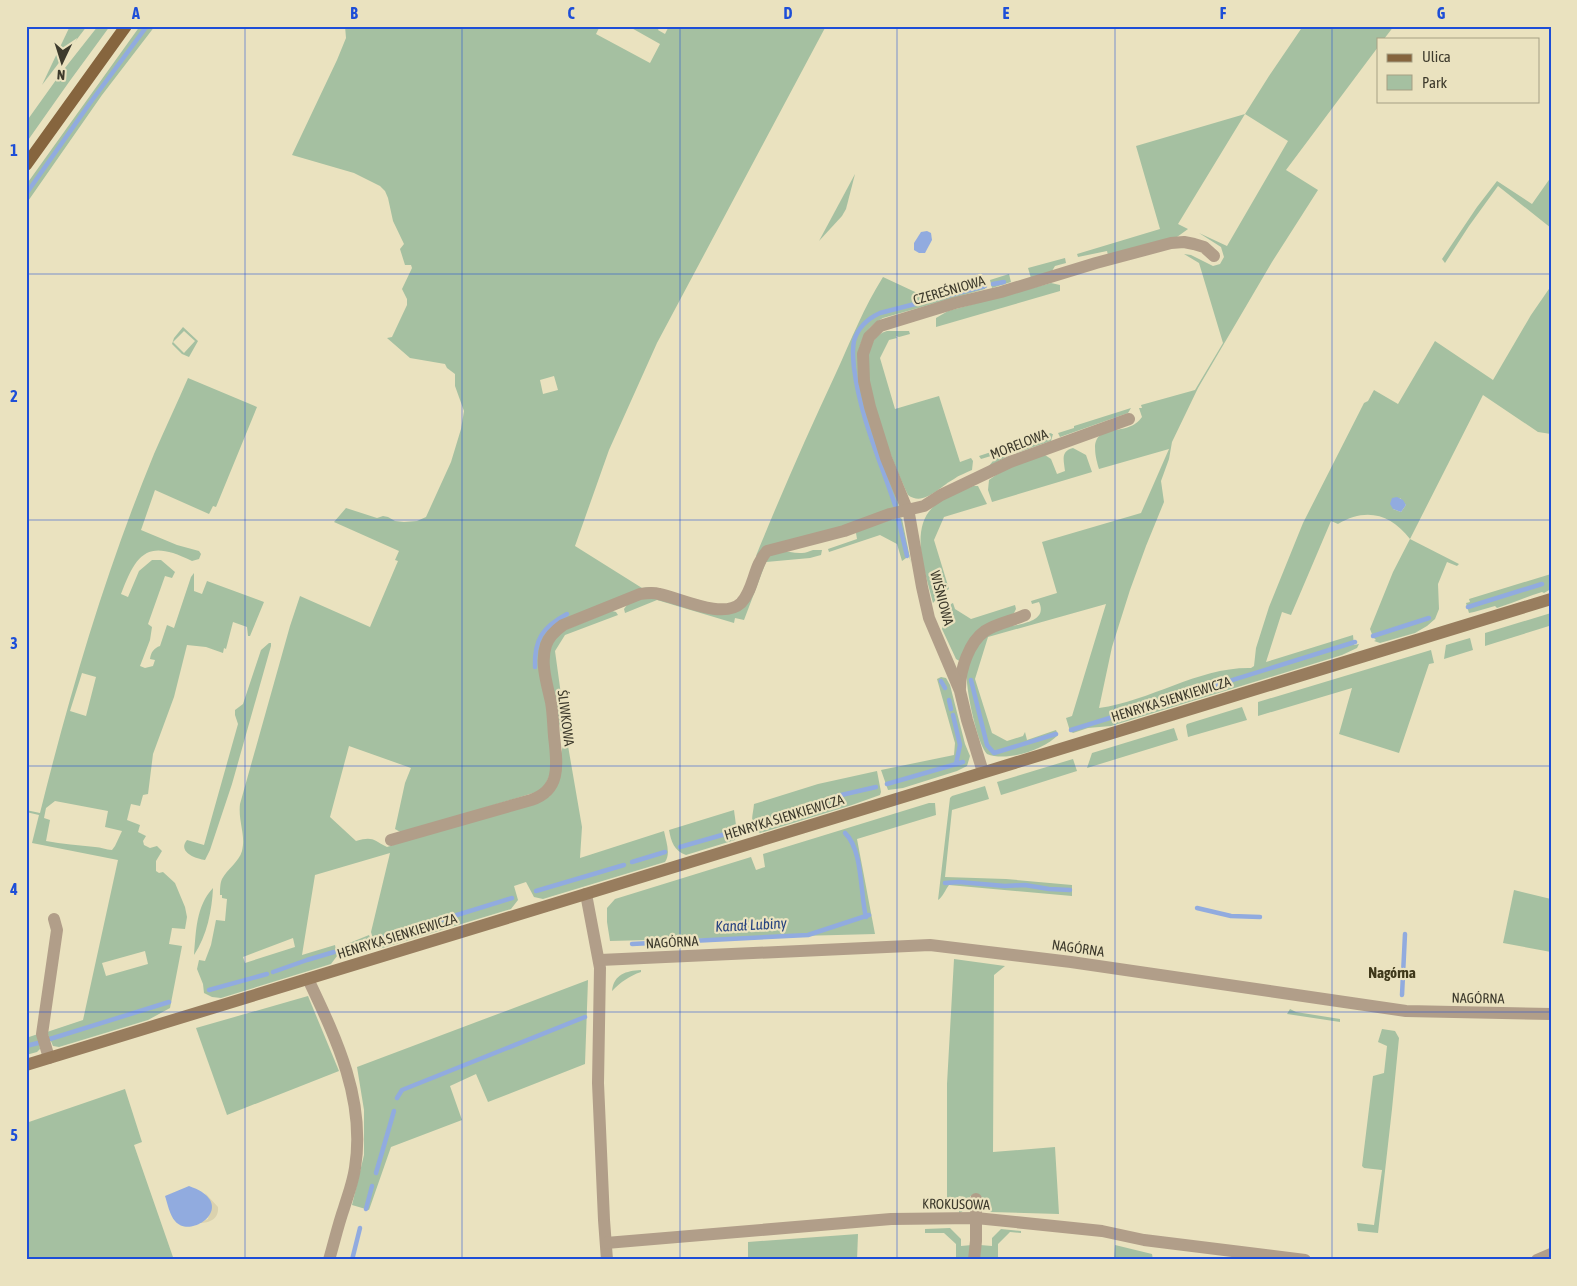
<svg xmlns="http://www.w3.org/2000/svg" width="1577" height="1286" font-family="'Asap Condensed',sans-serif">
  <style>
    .green { fill: #a5c0a1; fill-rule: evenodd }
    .sand { fill: #dbd2ae }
    .water { fill: #91abdf }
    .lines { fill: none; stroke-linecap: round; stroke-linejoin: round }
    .stream { stroke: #91abdf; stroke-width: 4.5 }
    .street { stroke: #b19e89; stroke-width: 12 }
    .secondary { stroke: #987d5e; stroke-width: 12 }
    .primary { stroke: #86653e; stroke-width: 12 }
    .grid { fill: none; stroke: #1d4ed8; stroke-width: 1; stroke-opacity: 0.55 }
    .labels { text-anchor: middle; stroke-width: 4.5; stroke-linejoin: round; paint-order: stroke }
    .street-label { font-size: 14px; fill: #3d3a2c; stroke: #eae2bf }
    .water-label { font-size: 15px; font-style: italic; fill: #25417f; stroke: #eae2bf }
    .neighbourhood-label { font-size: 15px; font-weight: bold; fill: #3f381a; stroke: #eae2bf }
    .neatline { fill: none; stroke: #1d4ed8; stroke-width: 2 }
    .grid-label { font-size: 16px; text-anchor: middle; font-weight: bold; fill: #1d4ed8 }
  </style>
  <rect width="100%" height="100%" fill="#eae2bf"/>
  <g class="green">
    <polygon points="70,26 87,26 42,85"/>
    <polygon points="98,26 110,26 69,82 26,143 26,122 61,73"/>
    <polygon points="140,26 155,26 102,95 26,204 26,185"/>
    <path d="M345 26H600L596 34 650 63 660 44 628 26H660L658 30 665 34 669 26H826L657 343 609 450 575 546 642 588 651 587 721 606 655 589 549 632 553 767 543 790 402 833 395 829 405 783 411 768 349 746 330 817 356 841C373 836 373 840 387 847L550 796 564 742 567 740 582 827 580 858 664 831C666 841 671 854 665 862L543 899 534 897 526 882 514 886 518 900 511 909 379 949 375 946 371 932 390 853 315 875 302 955 335 945 337 956 331 964 221 998 212 997 204 993 203 984 197 969 199 960 205 961 211 945 216 920 225 921 227 899 222 898V895H220C220 890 220 883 222 879 227 869 239 862 242 851 246 834 238 822 240 804L290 626 300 596 370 627 398 561 395 560 399 551 334 522 346 508 377 518 383 516 388 517 395 521 404 522 417 521 426 517 451 462 461 429 464 411 455 386V374L447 368 445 364 410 358 387 338 392 337 407 305V299L402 289 412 268 411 265H405L400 249 404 244 393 221 388 198 385 191 380 186 354 173 292 155 337 60 346 38ZM554 376 558 390 543 394 540 380ZM293 938 295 947 245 963 243 957Z"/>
    <path d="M1303 26H1394L1384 39H1378V47L1286 170 1318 190 1272 262 1198 388 1172 442 1169 459 1161 481 1164 502 1146 546 1130 590 1112 647 1099 708C1151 701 1198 667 1251 668L1254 666 1256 648 1269 607 1303 523 1364 403 1368 401 1374 390 1398 404 1435 341 1493 380 1531 315 1551 286V434L1538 432 1483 395 1410 539 1459 564 1457 566 1447 562 1438 584 1439 609 1435 619 1427 626 1415 633 1380 643 1374 641 1376 640 1373 637 1370 629 1393 572 1410 539C1391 514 1366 507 1338 524L1331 521 1291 615 1282 612 1266 662 1353 635 1354 645 1359 644 1357 648 1342 655 1111 726 1088 728 1073 733 1070 731 1066 718 1072 716 1106 604 988 637 975 679 992 733 1007 741 1023 736 1025 732 1027 740 1056 730 1058 735C1044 750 1007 762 987 754 977 744 964 683 967 669 969 662 973 650 977 645 981 640 989 632 995 630 1008 624 1050 626 1039 602L1032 604 1031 601 1057 593 1042 542 1141 513 1169 449 1099 469C1082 414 1125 442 1142 417L1139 408H1142L1141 405 1195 390 1223 343 1199 263 1184 254 1191 255 1213 266 1220 264 1224 257 1221 247 1199 233 1227 246 1288 141 1245 114 1178 224 1188 229 1177 237 1108 255 1107 251 1078 257 1077 254 1160 229 1136 146 1245 114 1269 76ZM1400 498 1406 505 1401 512 1393 509Z"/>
    <polygon points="855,174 846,209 842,216 819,241"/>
    <polygon points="1551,177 1551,228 1498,186 1469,226 1445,263 1442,259 1477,207 1497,181 1532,204"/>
    <polygon points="1065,258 1066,263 1055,266 1052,271 1031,278 1028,268"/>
    <polygon points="1009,274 1011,282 992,288 990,280"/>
    <path d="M883 277 928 298 985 281V289L883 318C868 326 862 336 858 353L899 507 756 556C781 494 808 433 836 373 851 340 864 307 883 277Z"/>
    <polygon points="1051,283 1060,285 1060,291 936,327 936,318 948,311"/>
    <path d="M183 327 198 341 189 357 182 354 172 344 174 338ZM184 331 195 341 184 353 173 342Z"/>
    <path d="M887 331H909L910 334 899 337 896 336 897 338 889 340 880 358 895 409 939 396 960 462 971 458 973 461 972 470C966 473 959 475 954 479 940 486 924 507 908 495 896 467 839 344 887 331Z"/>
    <path d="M188 378 257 407 216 507 213 506 209 514 155 490 141 530 177 545 199 551 201 554 199 559 192 561C148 539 137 552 121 594L128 597 139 571 152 560H161L175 572 172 578 165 576 148 624 152 627 150 640 140 666 145 668 153 666 155 660 150 659C151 652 154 648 160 646L167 625 174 628 191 577 194 573V591L202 594 207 581 264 602 250 636H248L247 627 233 622 226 649 224 648 223 653 206 647 187 645 174 697 153 754 148 794 143 795 140 806 131 804 127 820 140 825 138 832 146 836 143 841 144 845 150 848 157 846 162 851 156 861V871L159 873 163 872 175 883 185 907 187 917 185 929 172 928 169 944 182 946 170 1008 148 1020 59 1047 53 1046 47 1032 83 1020 118 860 32 843 39 815 26 812V810L40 813C70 692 106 570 154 454 165 429 177 403 188 378ZM82 673 96 677 86 716 70 711ZM55 801 108 811 105 827 122 831 115 846 112 850C106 850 101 847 95 847 79 845 62 844 46 841L50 820 44 818 46 808ZM145 951 148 964 106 976 102 963Z"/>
    <polygon points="1131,408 1128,413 1060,437 1058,433 1074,428 1074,426"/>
    <polygon points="1051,433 1052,434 1053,434 1051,441 1016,453 1013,447 1014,445 1025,441 1026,443 1029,442 1028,440"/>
    <polygon points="1006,447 1008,448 1008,456 988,467 993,461 991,456 981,459 979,456"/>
    <path d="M1073 448 1086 455 1092 472 992 502 988 490 989 480C1005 467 1026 462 1045 455L1051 459 1057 474 1065 471C1064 461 1060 451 1073 448Z"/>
    <path d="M973 486H978L987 504 944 517 934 540 949 589 942 593 933 603C926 573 905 522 941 501 950 495 962 491 973 486Z"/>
    <polygon points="899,517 902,519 911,563 909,556 902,561 897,544 880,535 829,552 828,549 857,539 856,533 857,531"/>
    <path d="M813 550H822L821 555 810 558 766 562 744 620 735 618 734 623 657 600 625 613 624 609C630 599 643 595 655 595 671 601 722 619 736 611 748 604 752 591 756 579 759 570 763 558 772 553 781 548 792 554 802 553 806 553 809 551 813 550Z"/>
    <path d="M1551 574V589L1544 593 1542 592C1526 597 1512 603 1497 608L1495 606 1474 612 1469 613 1466 603 1470 602 1469 599Z"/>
    <polygon points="953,603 955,609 971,619 1015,605 1016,609 1014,613 1002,620 961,662 956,659 942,629 947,606"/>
    <polygon points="612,611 616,612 618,615 565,635 555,651 566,731 561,732 549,678 547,653 555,634"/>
    <polygon points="1551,613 1549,626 1485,646 1485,633"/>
    <polygon points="1470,638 1473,650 1444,659 1446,645"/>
    <path d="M269 643H271V646L232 784 210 850 205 860C196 859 177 852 187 840L204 845 238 724 235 715V710L243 704 261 650Z"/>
    <polygon points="1431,650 1434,663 1429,664 1399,753 1339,734 1352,688 1258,716 1258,702"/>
    <polygon points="941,677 946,678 950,685 965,744 970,756 967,766 957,771 903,788 888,790 881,770 954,755 955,743 937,679"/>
    <polygon points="1242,707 1247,720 1188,737 1186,726 1187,724"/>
    <polygon points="1174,728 1178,740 1087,768 1092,753"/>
    <polygon points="1073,759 1077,771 1001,795 997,782"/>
    <path d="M877 771 881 792 880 795 852 805 760 833C748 825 753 816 754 804L818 784Z"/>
    <path d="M985 786 989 799 952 810 945 877 1006 879 1072 885V896L949 885C945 890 943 897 938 900L950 798 952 796Z"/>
    <polygon points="929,803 935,803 936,815 857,839 875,934 610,941 607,922 607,908 615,899 751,857 756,870 765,867 763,854"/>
    <path d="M734 810 737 833 735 840 686 855C674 851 671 841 669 830Z"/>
    <path d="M213 888C212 910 207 936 194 955 196 931 196 906 213 888Z"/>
    <polygon points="1514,890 1551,899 1551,952 1503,943"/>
    <polygon points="369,935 373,947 372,951 357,955 349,951 347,944"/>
    <polygon points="954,959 1005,966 994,975 993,1152 1055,1147 1059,1214 990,1212 982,1206 981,1196 970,1196 970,1205 959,1214 959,1205 965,1197 959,1196 947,1210 947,1084"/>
    <path d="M641 970V972C629 976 621 982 612 991 614 974 626 971 641 970Z"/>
    <polygon points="588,980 585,1064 488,1102 476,1074 450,1086 462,1120 391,1147 369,1210 352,1205 364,1155 364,1110 357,1067"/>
    <polygon points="308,996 339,1071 227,1115 196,1028"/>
    <polygon points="1290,1009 1296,1012 1340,1019 1340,1022 1287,1014"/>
    <polygon points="1382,1029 1395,1031 1399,1038 1392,1109 1378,1233 1358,1231 1357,1223 1374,1225 1382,1170 1364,1168 1362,1166 1373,1076 1384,1073 1387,1046 1378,1042"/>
    <polygon points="38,1034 40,1049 37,1052 26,1055 26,1038"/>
    <polygon points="125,1089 142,1142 134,1145 174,1260 26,1260 26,1123"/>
    <polygon points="950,1228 961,1239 961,1246 972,1245 969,1260 956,1260 956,1244 944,1233 925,1233 925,1229"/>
    <polygon points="1001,1229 1021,1231 1021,1233 1010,1232 998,1244 998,1260 978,1260 980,1245 992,1246 992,1238"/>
    <polygon points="858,1234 857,1260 748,1260 748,1242"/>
    <polygon points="1115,1245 1152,1254 1153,1260 1114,1260"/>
  </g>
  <path class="sand" d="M205 1193 218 1207C219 1219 210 1223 199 1223L208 1219 211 1204Z"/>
  <g class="water">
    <polygon points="927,231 931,233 932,240 925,253 919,253 914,250 914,243 921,232"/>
    <polygon points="1397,497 1403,500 1406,505 1401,512 1393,509 1390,504 1392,498"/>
    <path d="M189 1186C241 1204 191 1241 175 1221 170 1216 167 1202 165 1196Z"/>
  </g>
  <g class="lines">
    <g class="stream">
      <polyline points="26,194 90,103 147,26"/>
      <polyline points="993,284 1004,282"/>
      <path d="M895 505C880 460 860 416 854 368 853 358 852 350 854 341 858 327 867 319 880 313L985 286"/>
      <polyline points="898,518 907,556"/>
      <polyline points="1468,607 1542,584"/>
      <polyline points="1373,636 1429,618"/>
      <path d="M535 667C534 639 543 627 567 614"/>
      <polyline points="971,680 987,745 994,753 1056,734"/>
      <polyline points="941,681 945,688"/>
      <polyline points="949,700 951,709"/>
      <polyline points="1168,700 1355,642"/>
      <polyline points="953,715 960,745 956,764"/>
      <polyline points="1071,730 1158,703"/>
      <polyline points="887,784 963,762"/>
      <polyline points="837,805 835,799 837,796 876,787"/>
      <polyline points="753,826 765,821"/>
      <path d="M845 833C863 850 860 893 866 917"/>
      <polyline points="680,847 736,831"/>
      <polyline points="632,862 665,852"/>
      <polyline points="945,883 959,882 1005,886 1025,885 1049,889 1070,890"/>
      <polyline points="536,891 624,865"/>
      <polyline points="1197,908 1231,916 1260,917"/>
      <polyline points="376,940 512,898"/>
      <polyline points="632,944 808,935 869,915"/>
      <polyline points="351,947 368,942"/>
      <polyline points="273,972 307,960 334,952"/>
      <polyline points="209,990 267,974"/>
      <polyline points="1402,995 1405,934"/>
      <polyline points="50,1039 169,1002"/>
      <polyline points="26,1046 38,1043"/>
      <polyline points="397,1098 402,1090 585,1017"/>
      <polyline points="376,1173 394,1111"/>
      <polyline points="366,1209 372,1186"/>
      <polyline points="352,1260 360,1228"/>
    </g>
    <g class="street">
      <path d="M960 688C960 670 969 642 985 631 997 623 1012 621 1025 615"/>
      <polyline points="983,772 967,720 960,691 929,618 922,587 909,514 886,458 870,407 864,381 863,354 869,337 880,326 955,303 1001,292 1096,263 1171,243 1184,242 1194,244 1204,247 1214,256"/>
      <path d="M391 840 531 800C562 790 557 763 554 736 553 724 553 713 551 702 547 684 540 663 546 645 549 636 556 630 563 625L640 594C647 593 653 592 659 594 680 598 723 620 741 603 754 590 753 566 767 551L844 531 890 514 924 506 941 495 1010 462 1129 419"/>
      <polyline points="586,894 600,968 598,1083 604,1220 607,1260"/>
      <polyline points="600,960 930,945 1071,962 1406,1011 1551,1014"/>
      <path d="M308 979C336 1038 366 1100 355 1168 353 1182 348 1195 344 1208 338 1225 334 1243 329 1260"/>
      <polyline points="49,1058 42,1034 57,930 54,919"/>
      <polyline points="606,1243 891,1219 976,1218 1102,1231 1144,1240 1305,1260"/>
      <polyline points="974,1260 976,1241 976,1199"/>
      <polyline points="1537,1260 1551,1254"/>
    </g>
    <polyline class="secondary" points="26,1065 1551,599"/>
    <polyline class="primary" points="26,165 126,26"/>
  </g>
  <path class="grid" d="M245 26V1260M462 26V1260M680 26V1260M897 26V1260M1115 26V1260M1332 26V1260M26 274H1551M26 520H1551M26 766H1551M26 1012H1551"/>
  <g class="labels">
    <g class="street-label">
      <text transform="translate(949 290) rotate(-16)" y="5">CZEREŚNIOWA</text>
      <text transform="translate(1019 444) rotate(-21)" y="5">MORELOWA</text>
      <text transform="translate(942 598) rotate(75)" y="5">WIŚNIOWA</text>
      <text transform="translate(1171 699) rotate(-17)" y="5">HENRYKA SIENKIEWICZA</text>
      <text transform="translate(566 718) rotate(83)" y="5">ŚLIWKOWA</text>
      <text transform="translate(784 817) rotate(-17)" y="5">HENRYKA SIENKIEWICZA</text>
      <text transform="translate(397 936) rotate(-17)" y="5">HENRYKA SIENKIEWICZA</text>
      <text transform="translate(672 942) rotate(-3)" y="5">NAGÓRNA</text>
      <text transform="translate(1078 948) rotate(8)" y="5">NAGÓRNA</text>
      <text transform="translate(1478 998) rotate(1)" y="5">NAGÓRNA</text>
      <text transform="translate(956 1204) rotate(1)" y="5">KROKUSOWA</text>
    </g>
    <g class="water-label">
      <text transform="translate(751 925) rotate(-3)" y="5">Kanał Lubiny</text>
    </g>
    <g class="neighbourhood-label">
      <text x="1392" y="978">Nagórna</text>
    </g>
  </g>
  <rect width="1577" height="1286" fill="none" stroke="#eae2bf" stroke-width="55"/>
  <rect x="1377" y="38" width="162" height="65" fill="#eae2bf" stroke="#a59f84"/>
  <rect x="1387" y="54" width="25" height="8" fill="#86653e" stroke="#a59f84"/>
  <text x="1422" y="62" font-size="15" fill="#3d3a2c">Ulica</text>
  <rect x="1387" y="75" width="25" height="15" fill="#a5c0a1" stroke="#a59f84"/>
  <text x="1422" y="88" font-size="15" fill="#3d3a2c">Park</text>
  <g transform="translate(62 62) rotate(184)" stroke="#eae2bf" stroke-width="4" paint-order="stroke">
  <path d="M0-4L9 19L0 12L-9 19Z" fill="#3d3a2c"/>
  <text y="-8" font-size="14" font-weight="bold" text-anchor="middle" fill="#3d3a2c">N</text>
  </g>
  <rect x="28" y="28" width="1522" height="1230" class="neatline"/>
  <g class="grid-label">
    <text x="136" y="19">A</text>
    <text x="354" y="19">B</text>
    <text x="571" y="19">C</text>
    <text x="788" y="19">D</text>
    <text x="1006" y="19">E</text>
    <text x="1223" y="19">F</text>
    <text x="1441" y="19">G</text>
    <text x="14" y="156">1</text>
    <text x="14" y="402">2</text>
    <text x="14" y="649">3</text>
    <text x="14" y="895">4</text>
    <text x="14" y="1141">5</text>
  </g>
</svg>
